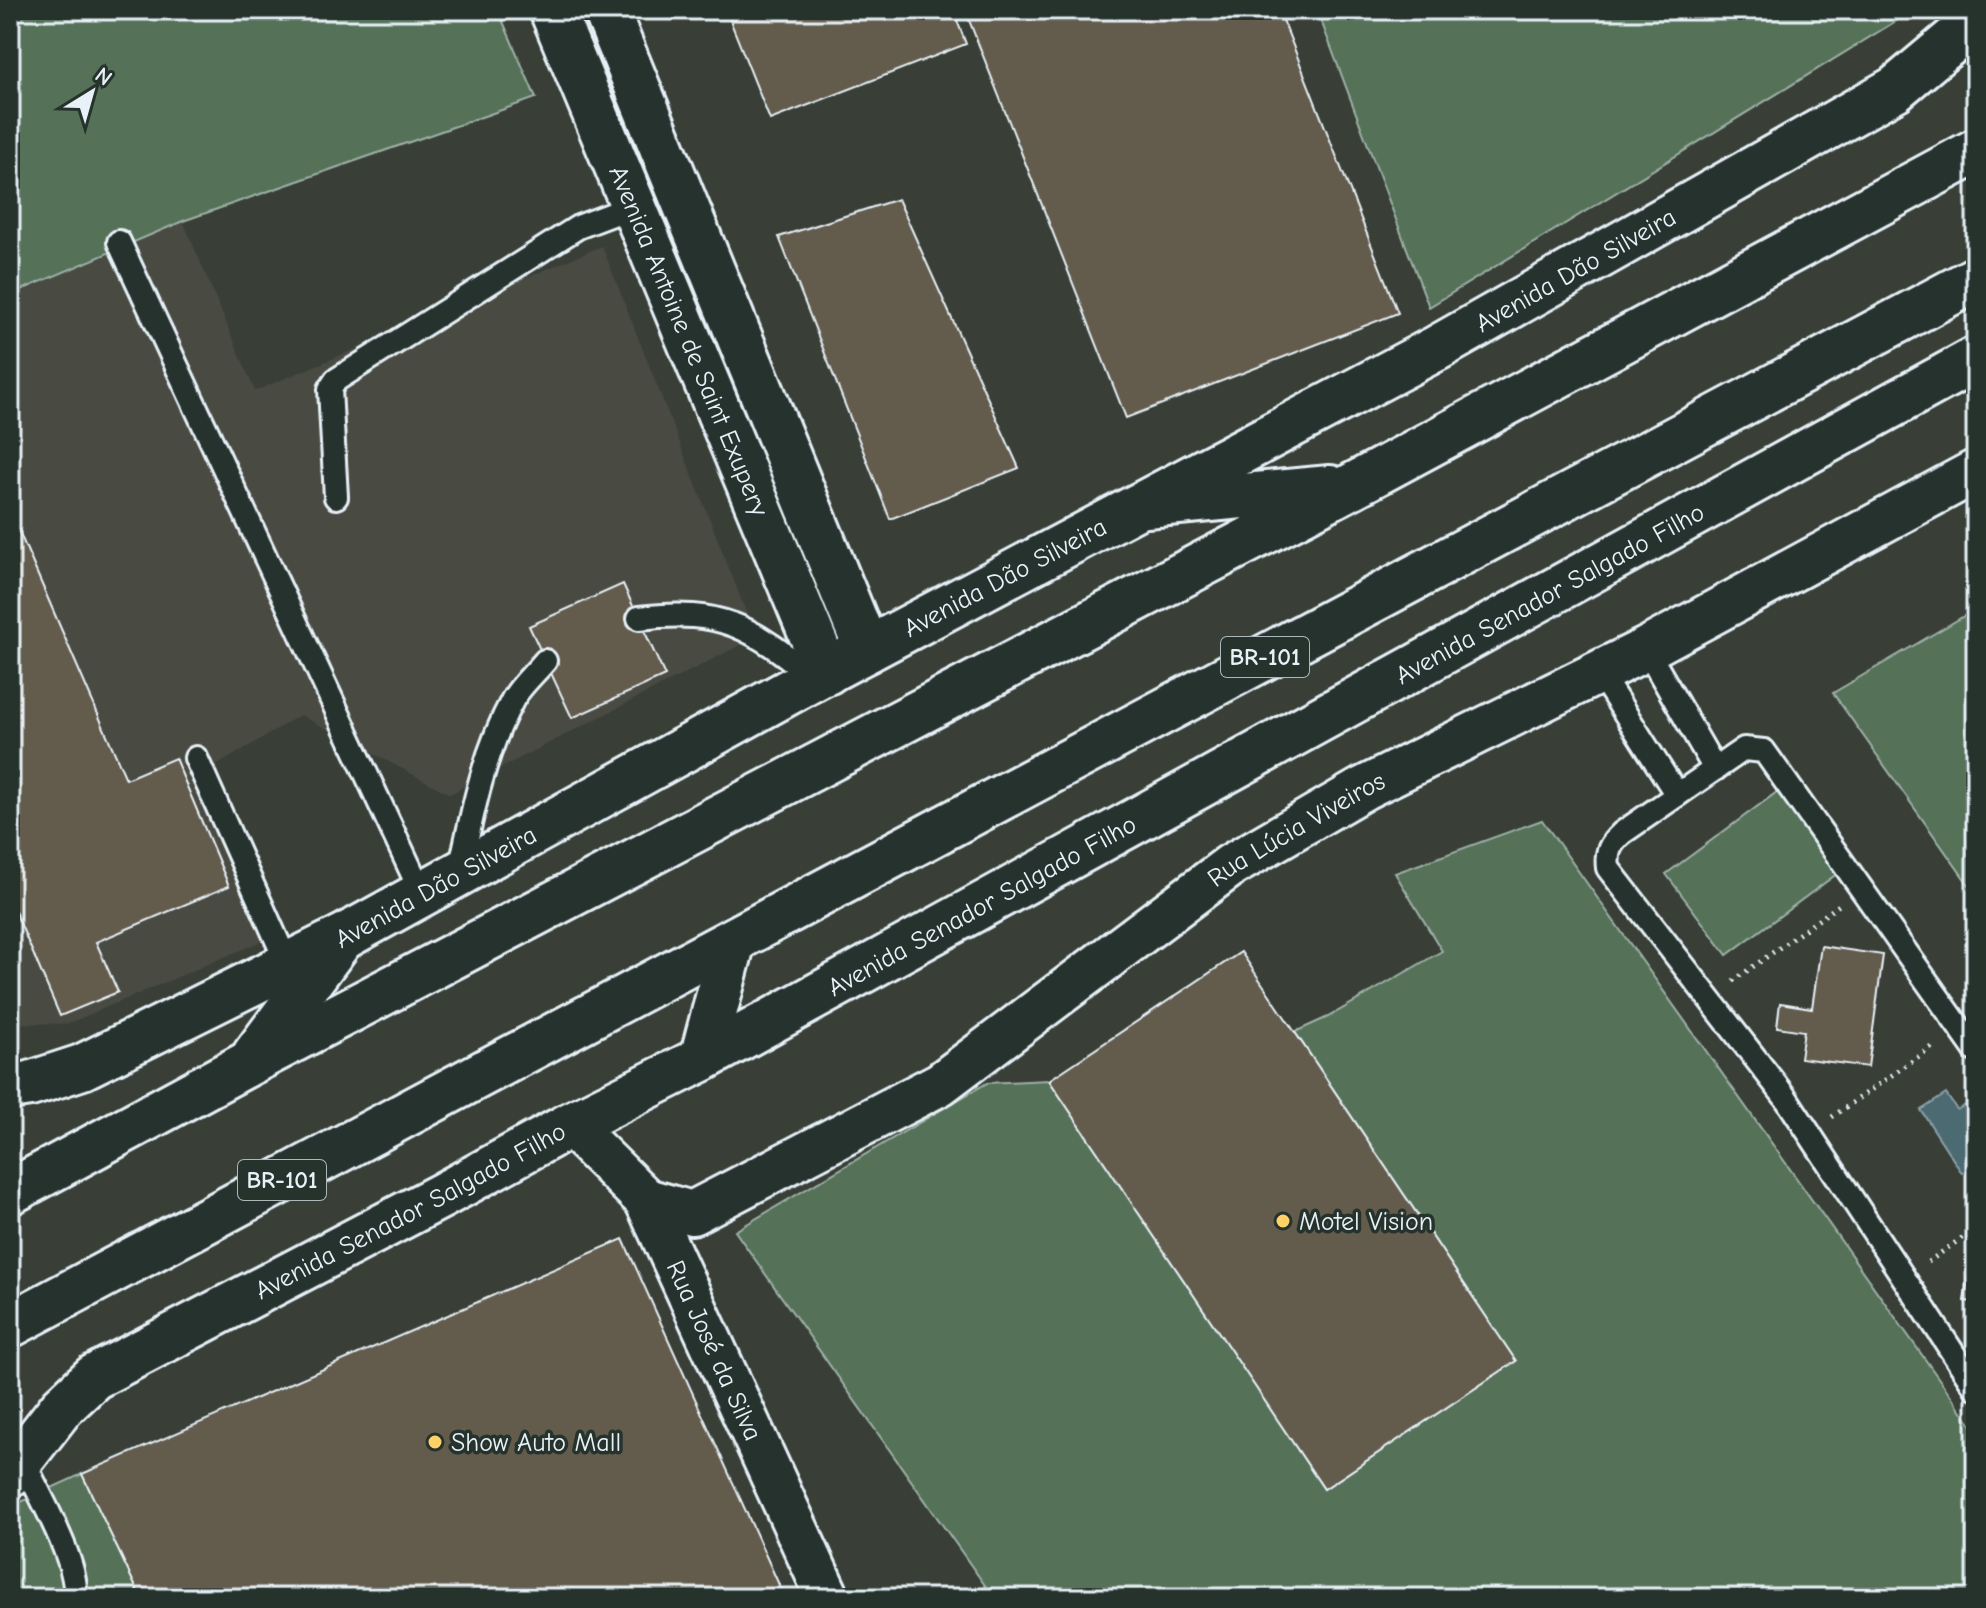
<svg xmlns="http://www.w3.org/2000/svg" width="1986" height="1608" font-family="'Comic Neue',sans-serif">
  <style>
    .built { fill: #494b42 }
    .green { fill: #547158; stroke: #9eb1a8; stroke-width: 2 }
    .water { fill: #4b6a72; stroke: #8aa0a8; stroke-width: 2 }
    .building { fill: #645c4d; stroke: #e8f1f8; stroke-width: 2 }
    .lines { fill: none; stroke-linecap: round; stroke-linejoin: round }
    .service-casing { stroke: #e8f1f8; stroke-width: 28 }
    .minor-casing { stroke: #e8f1f8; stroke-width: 48 }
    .tertiary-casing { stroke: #e8f1f8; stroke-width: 50 }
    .secondary-casing { stroke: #e8f1f8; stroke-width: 50 }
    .trunk-casing { stroke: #e8f1f8; stroke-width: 50 }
    .path { stroke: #e8f1f8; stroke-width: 5; stroke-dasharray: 2 6; stroke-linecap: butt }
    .service { stroke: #26332d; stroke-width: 22 }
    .minor { stroke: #26332d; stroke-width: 42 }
    .tertiary { stroke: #26332d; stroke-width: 44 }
    .secondary { stroke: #26332d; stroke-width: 44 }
    .trunk { stroke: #26332d; stroke-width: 44 }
    .poi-dot { fill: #ffd166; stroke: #26332d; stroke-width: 3 }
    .labels { text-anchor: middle; stroke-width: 7; stroke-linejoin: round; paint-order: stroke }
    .shield { fill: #26332d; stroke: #aeb8bb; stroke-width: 2 }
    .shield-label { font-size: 24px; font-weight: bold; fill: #e8f1f8 }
    .street-label { font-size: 26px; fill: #e8f1f8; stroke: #26332d }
    .poi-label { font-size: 26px; fill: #e8f1f8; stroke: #26332d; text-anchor: start }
  </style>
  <rect width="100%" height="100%" fill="#393f37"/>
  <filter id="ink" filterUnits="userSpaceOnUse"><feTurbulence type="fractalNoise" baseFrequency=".0125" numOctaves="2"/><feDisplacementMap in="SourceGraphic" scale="16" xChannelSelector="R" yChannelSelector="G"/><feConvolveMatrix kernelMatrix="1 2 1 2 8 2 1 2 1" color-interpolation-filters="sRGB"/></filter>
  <g filter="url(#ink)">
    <polygon class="built" points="183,221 255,391 602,246 756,637 450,794 300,715 198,777 274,936 67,1024 10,1023 10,297"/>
    <g class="green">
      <polygon points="10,10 498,10 536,98 183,221 10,295"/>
      <polygon points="1317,10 1914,10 1429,307"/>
      <polygon points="1976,609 1976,895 1833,693"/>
      <polygon points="1777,792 1838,873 1727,955 1666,874"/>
      <polygon points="1542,820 1976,1431 1976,1598 994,1598 735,1231 987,1083 1049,1080 1324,1489 1516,1361 1295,1032 1328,1017 1442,951 1395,873"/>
      <polygon points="82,1474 141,1598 10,1598 10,1507"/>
    </g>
    <polygon class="water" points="1946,1094 1957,1110 1972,1101 1976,1107 1976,1137 1972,1139 1976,1146 1976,1164 1962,1173 1921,1110"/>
    <g class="building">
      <polygon points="726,10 953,10 966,44 770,120"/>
      <polygon points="965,10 1279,10 1398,313 1126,418"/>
      <polygon points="898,199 1019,468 890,519 779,237"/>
      <polygon points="14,520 126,779 175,758 229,886 96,942 118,992 60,1016 10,900 10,521"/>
      <polygon points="623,584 665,676 572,718 529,626"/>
      <polygon points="1821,946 1883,955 1868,1067 1800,1058 1804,1031 1777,1027 1780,1003 1812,1008"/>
      <polygon points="1241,952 1516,1361 1324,1489 1049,1080"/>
      <polygon points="623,1239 785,1598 141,1598 82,1474"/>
      <polygon points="1968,1277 1976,1278 1976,1302 1964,1301"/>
    </g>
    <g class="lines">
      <defs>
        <g id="service">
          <polyline points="119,242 422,894"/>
          <polyline points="336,497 330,389 336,380 578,227 631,207"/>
          <path d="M639 618C722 608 752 627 814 678"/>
          <polyline points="1646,649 1715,769"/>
          <polyline points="1599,672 1677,795"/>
          <polyline points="196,758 288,965"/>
          <path d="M460 871C472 813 484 752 513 699 521 685 535 673 545 661"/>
          <path d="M1976 1051 1764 751 1744 749 1622 833C1610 844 1606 852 1608 868L1786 1098 1976 1388"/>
          <path d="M23 1460C38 1494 79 1562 75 1598"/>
        </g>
        <g id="minor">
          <path id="s1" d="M570 1125 646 1200 828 1598"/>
          <path id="s2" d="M646 1200 692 1213 940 1084 1230 866 1314 817 1364 788 1646 649 1976 471"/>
        </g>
        <g id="tertiary">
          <path id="s3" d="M552 10 827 672"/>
          <polyline points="606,10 867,650"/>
        </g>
        <g id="secondary">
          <path id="s4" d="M10 1087 30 1084 82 1067 342 938 814 678 1437 348 1895 89 1976 21"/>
          <path id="s5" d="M10 1474 62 1407 94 1377 441 1196 570 1125 702 1059 1976 359"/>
        </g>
        <g id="trunk">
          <polyline points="1146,505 1330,488"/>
          <polyline points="255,1055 342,938"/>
          <polyline points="702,1059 733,941"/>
          <polyline points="10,1192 249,1063 1352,486 1976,151"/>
          <polyline points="10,1325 1976,279"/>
        </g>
      </defs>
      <use href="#service" class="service-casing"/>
      <use href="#minor" class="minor-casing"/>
      <use href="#tertiary" class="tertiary-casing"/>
      <use href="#secondary" class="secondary-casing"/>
      <use href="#trunk" class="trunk-casing"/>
      <g class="path">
        <polyline points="1733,981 1839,905"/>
        <polyline points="1832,1117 1935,1045"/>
        <polyline points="1928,1262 1976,1228"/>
      </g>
      <use href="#service" class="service"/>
      <use href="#minor" class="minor"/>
      <use href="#tertiary" class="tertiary"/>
      <use href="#secondary" class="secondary"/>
      <use href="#trunk" class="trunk"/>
    </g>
  </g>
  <g class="poi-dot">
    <circle cx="1283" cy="1221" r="8"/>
    <circle cx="435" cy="1442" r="8"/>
  </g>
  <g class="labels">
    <g class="shield">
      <rect x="1221" y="637" width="88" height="40" rx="6"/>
      <rect x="238" y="1160" width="88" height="40" rx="6"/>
    </g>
    <g class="shield-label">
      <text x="1265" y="665">BR-101</text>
      <text x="282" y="1188">BR-101</text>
    </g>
    <g class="street-label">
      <text dy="9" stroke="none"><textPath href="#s4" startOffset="1768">Avenida Dão Silveira</textPath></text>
      <text dy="9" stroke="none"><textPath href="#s3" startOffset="358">Avenida Antoine de Saint Exupery</textPath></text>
      <text dy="9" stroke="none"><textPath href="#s4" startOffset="1120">Avenida Dão Silveira</textPath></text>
      <text dy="9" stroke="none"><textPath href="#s5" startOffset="1782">Avenida Senador Salgado Filho</textPath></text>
      <text dy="9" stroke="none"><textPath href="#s2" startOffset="766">Rua Lúcia Viveiros</textPath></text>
      <text dy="9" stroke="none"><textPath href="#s4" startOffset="472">Avenida Dão Silveira</textPath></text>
      <text dy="9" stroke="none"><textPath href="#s5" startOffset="1134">Avenida Senador Salgado Filho</textPath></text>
      <text dy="9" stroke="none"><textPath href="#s5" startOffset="486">Avenida Senador Salgado Filho</textPath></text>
      <text dy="9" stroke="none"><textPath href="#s1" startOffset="272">Rua José da Silva</textPath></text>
    </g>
    <g class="poi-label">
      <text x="1299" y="1230">Motel Vision</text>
      <text x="451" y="1451">Show Auto Mall</text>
    </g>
  </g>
  <rect width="1986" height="1608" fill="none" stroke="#26332d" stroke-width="40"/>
  <rect x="20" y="20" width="1946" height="1568" fill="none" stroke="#e8f1f8" stroke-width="3" filter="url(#ink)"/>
  <g transform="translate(92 92) rotate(37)" stroke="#26332d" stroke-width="6" paint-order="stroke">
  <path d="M0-6L14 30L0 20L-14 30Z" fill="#e8f1f8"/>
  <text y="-12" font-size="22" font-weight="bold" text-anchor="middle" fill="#e8f1f8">N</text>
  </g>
</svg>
